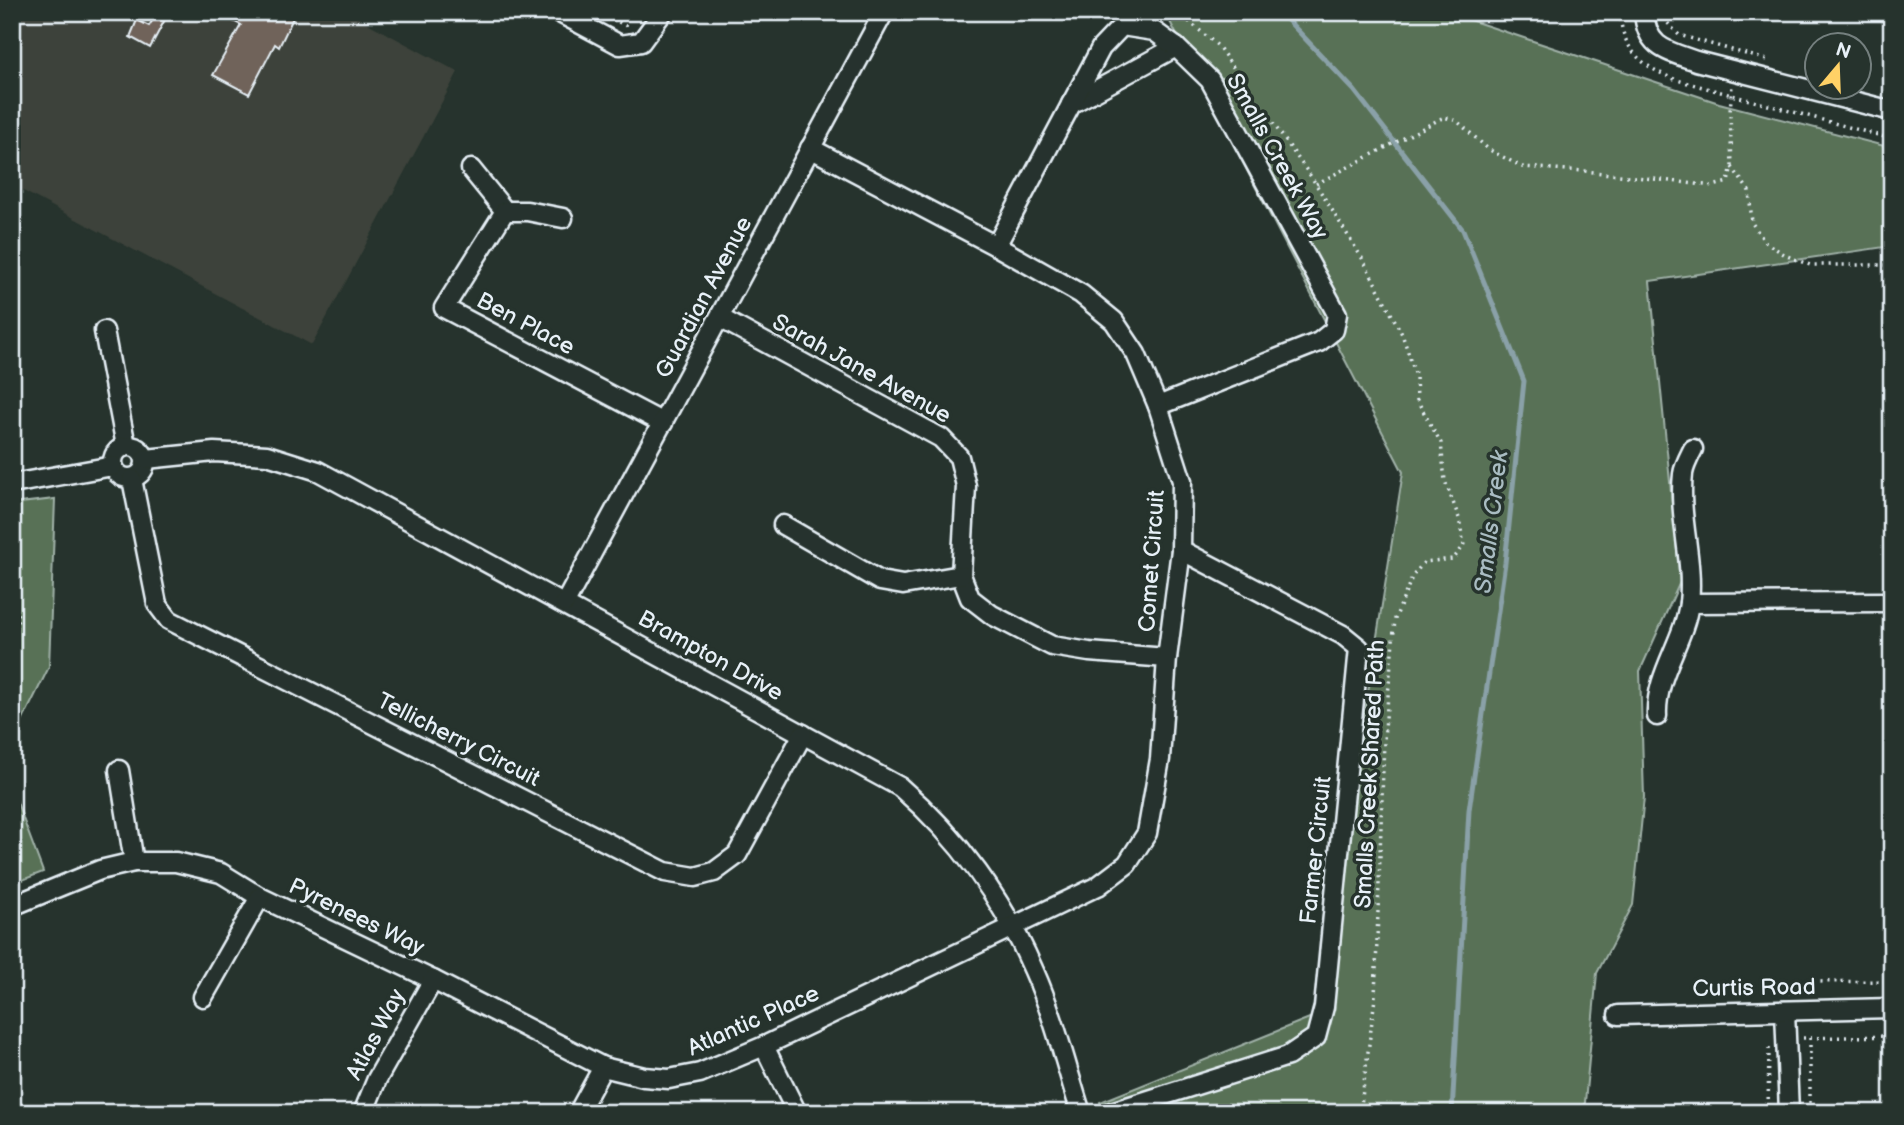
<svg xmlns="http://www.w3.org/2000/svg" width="1904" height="1125" font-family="'Balsamiq Sans',sans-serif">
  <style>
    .built { fill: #3c423a }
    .green { fill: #587157; stroke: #a0b1a8; stroke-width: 2 }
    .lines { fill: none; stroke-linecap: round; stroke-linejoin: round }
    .stream { stroke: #8aa1a8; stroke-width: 5 }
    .building { fill: #70645a; stroke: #e8f1f8; stroke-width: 2 }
    .minor-casing { stroke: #e8f1f8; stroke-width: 23 }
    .path { stroke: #e8f1f8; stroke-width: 3.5; stroke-dasharray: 2 5; stroke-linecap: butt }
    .minor { stroke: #26332d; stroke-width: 18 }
    .labels { text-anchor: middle; stroke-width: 7; stroke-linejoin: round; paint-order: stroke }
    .street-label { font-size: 23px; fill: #e8f1f8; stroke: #26332d }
    .water-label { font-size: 24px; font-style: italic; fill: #a9bcc2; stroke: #26332d }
  </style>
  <rect width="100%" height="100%" fill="#26332d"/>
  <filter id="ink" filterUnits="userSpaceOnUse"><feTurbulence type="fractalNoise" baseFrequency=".0143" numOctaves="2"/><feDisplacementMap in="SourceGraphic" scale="14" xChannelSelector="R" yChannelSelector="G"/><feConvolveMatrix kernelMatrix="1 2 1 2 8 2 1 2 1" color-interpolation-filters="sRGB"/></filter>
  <g filter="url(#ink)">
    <polygon class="built" points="12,12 347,12 458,72 312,345 12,185"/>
    <g class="green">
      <polygon points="1165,12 1446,12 1719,103 1892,148 1892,246 1650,281 1680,582 1640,671 1644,797 1633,905 1597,973 1584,1113 1102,1113 1100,1102 1317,1015 1403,472"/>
      <polygon points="55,499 49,667 12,742 12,504"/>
      <polygon points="12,789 43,872 12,884"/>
    </g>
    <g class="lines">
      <polyline class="stream" points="1280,12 1354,90 1463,230 1524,381 1505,563 1469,810 1452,1113"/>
    </g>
    <g class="building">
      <polygon points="137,12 169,12 150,48 130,37 137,20 149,26 152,21"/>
      <polygon points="217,12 280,12 293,18 279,47 275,44 249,94 213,75 241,25"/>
    </g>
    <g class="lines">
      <defs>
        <g id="minor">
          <polyline points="558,12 620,45 641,42 663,12"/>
          <path d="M1644 12C1646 48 1667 51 1696 61L1892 111"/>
          <polyline points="1071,104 1176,47"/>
          <polyline points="471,169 505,211"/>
          <polyline points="505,211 444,308 663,423"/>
          <polyline points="505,211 527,211 563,218"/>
          <polyline points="996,246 1101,48 1122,26 1154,31 1176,47 1210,80 1337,314 1334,330 1319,342 1158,406"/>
          <polyline points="720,318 941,438 959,457 966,486 961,575 970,598 992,615 1052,646 1089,652 1167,658"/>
          <polyline points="104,331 126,446"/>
          <circle cx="129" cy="462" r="16"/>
          <path d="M146 459 214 452 267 455 318 471 900 787C958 837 1004 901 1034 971 1054 1016 1066 1066 1081 1113"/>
          <polyline points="132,479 157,604 169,620 665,872 695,877 714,872 737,855 803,734"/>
          <polyline points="12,484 113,466"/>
          <polyline points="783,525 880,581 903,585 961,575"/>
          <polyline points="565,603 884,12"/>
          <polyline points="1689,603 1892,602"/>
          <path d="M1657 716C1655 675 1684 642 1689 603 1694 560 1678 517 1683 474 1684 466 1689 457 1693 449"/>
          <polyline points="119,770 134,862"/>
          <polyline points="12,906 100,870 134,862 176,862 221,873 260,897 433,980 603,1067 644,1077 669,1079 700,1073 764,1046 1098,886 1127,864 1147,833 1160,759 1167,658 1181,550 1182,481 1158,406 1136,354 1114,321 1081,294 996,246 810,148"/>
          <polyline points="203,997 260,897"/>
          <polyline points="1785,1011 1789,1113"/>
          <polyline points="1618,1015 1892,1008"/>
          <polyline points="764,1046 797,1113"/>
          <polyline points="363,1113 377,1079 433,980"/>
          <polyline points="578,1113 603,1067"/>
          <polyline points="1108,1113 1288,1056 1316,1037 1324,1007 1359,648 1343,635 1181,550"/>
        </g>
      </defs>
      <use href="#minor" class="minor-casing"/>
      <g class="path">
        <polyline points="600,12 628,27"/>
        <polyline points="1178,12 1218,46 1312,178 1362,258 1402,334 1416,376 1417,400 1441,443 1445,481 1459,518 1464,546 1453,559 1424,562 1412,577 1395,619 1384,740 1375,998 1360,1113"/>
        <path d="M1620 12C1621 50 1644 68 1677 80L1892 139"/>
        <polyline points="1663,18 1679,35 1767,60"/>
        <polyline points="1891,87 1892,87"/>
        <polyline points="1732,167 1749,191 1752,223 1765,242 1787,256 1810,265 1892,265"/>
        <polyline points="1316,184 1444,117 1457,121 1488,149 1522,167 1585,171 1713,186 1728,182 1732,166 1730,112 1732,85"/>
        <path d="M12 593C18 610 21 623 12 639"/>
        <polyline points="12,847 21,886"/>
        <polyline points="1788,993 1811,982 1892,981"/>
        <polyline points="1803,1038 1892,1036"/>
        <polyline points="1810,1038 1810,1113"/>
        <polyline points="1768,1113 1769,1048"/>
      </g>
      <use href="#minor" class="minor"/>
    </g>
  </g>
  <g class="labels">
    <g class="street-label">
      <text transform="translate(1278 156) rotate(61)" y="8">Smalls Creek Way</text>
      <text transform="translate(703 297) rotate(-62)" y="8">Guardian Avenue</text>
      <text transform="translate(526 323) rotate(28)" y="8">Ben Place</text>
      <text transform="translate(862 368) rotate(29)" y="8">Sarah Jane Avenue</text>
      <text transform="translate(1151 561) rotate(-86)" y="8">Comet Circuit</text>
      <text transform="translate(711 655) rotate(29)" y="8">Brampton Drive</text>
      <text transform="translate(459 739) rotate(27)" y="8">Tellicherry Circuit</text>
      <text transform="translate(1369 774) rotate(-87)" y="8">Smalls Creek Shared Path</text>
      <text transform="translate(1315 850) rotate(-84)" y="8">Farmer Circuit</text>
      <text transform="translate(357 916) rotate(26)" y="8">Pyrenees Way</text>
      <text transform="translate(1754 987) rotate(-1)" y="8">Curtis Road</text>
      <text transform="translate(753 1020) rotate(-24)" y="8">Atlantic Place</text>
      <text transform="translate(375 1034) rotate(-62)" y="8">Atlas Way</text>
    </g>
    <g class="water-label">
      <text transform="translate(1491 522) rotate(-83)" y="8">Smalls Creek</text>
    </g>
  </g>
  <rect width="1904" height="1125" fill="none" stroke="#26332d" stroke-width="42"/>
  <rect x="21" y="21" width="1862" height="1083" fill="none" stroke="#e8f1f8" stroke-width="2.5" filter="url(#ink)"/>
  <g transform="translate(1838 66) rotate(19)"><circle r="33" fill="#26332d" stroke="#747f7e" stroke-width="2"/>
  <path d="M0-5L12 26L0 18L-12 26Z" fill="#ffd166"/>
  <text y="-10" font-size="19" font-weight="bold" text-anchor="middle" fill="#e8f1f8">N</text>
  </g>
</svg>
